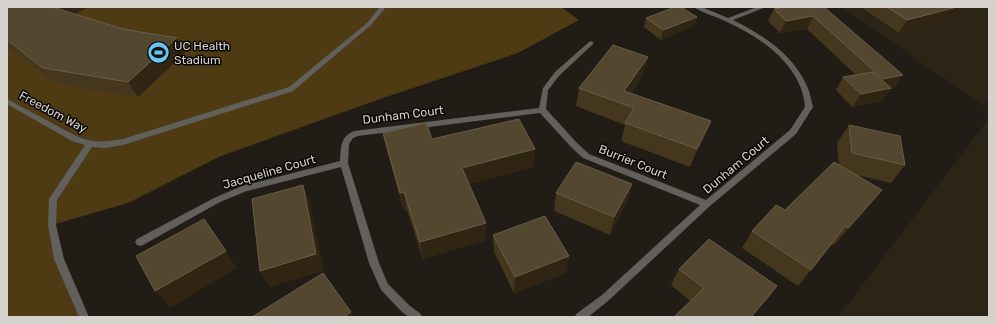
<svg xmlns="http://www.w3.org/2000/svg" width="996" height="324" font-family="Rubik,sans-serif">
  <style>
    .built { fill: #2b2417 }
    .green { fill: #4e3a13 }
    .lines { fill: none; stroke-linecap: round; stroke-linejoin: round }
    .minor { fill: #62605c; fill-rule: evenodd }
    .wall { fill: #44371d }
    .shaded-wall { fill: #2f2512 }
    .building { fill: #544730; stroke: #685d49 }
    .labels { text-anchor: middle; stroke-width: 3; stroke-linejoin: round; paint-order: stroke }
    .poi-label { font-size: 12px; fill: #d5d2cd; stroke: #090705; text-anchor: start }
    .street-label { font-size: 12px; fill: #d5d2cd; stroke: #090705 }
  </style>
  <rect width="100%" height="100%" fill="#211c15"/>
  <g class="built">
    <polygon points="842,7 989,7 989,98 983,106"/>
    <polygon points="989,118 989,317 840,317 839,316"/>
  </g>
  <polygon class="green" points="7,7 561,7 579,20 518,53 377,100 221,156 128,203 52,225 84,317 7,317"/>
  <g class="lines">
    <g class="minor">
      <path d="M380 7H386L371 25 293 91 123 145 105 148 92 147 57 200 56 225 64 259 89 317H79L54 259 48 225 49 199 85 145 72 141 7 104V99L78 137C95 143 105 142 123 139L289 87 367 23Z"/>
      <path d="M694 7H702L728 18 757 7H766L733 20C763 35 793 54 807 86 810 92 811 100 813 107L796 134 710 206 608 301 588 317H575L576 314 602 295 700 205 583 158 571 147 540 113 358 136 353 138 349 144 348 163 379 263 388 284 410 306 421 314 422 317H409L402 312 381 290 369 263 341 167 247 191 220 202 143 245 140 246 137 245 135 242 137 239 214 198 242 186 340 161C341 147 340 137 354 131L539 108 543 88 555 72 589 42 591 41 594 43 593 44 559 76 548 90 546 109 577 143 589 154 706 200 790 130 805 107C804 100 803 92 800 86 787 55 754 34 725 21 715 16 702 13 694 7Z"/>
    </g>
  </g>
  <g class="wall">
    <polygon points="7,7 75,14 123,29 177,38 185,53 138,97 55,83 7,46"/>
    <polygon points="824,7 903,75 894,88 891,89 882,101 852,107 836,90 843,77 856,75 807,29 780,33 768,21 774,9"/>
    <polygon points="861,7 967,7 960,16 899,33"/>
    <polygon points="697,17 694,26 661,40 644,27 646,18"/>
    <polygon points="648,57 643,75 631,93 711,121 703,139 690,167 621,141 625,125 576,106 579,88"/>
    <polygon points="849,125 905,165 891,183 856,175 868,208 834,245 832,244 798,286 742,248 752,231 785,210 839,165 837,143"/>
    <polygon points="383,133 432,139 534,167 469,184 486,223 486,240 423,259 407,210 404,211 387,151"/>
    <polygon points="632,184 627,201 610,235 554,211 556,193"/>
    <polygon points="493,235 569,256 566,273 514,293 494,252"/>
    <polygon points="679,269 777,286 765,303 690,301 671,285"/>
  </g>
  <g class="shaded-wall">
    <polygon points="52,7 88,7 61,22"/>
    <polygon points="957,7 967,7 960,16 899,33 907,20"/>
    <polygon points="813,16 807,29 780,33 786,21"/>
    <polygon points="697,17 694,26 661,40 663,30"/>
    <polygon points="177,38 185,53 138,97 128,82"/>
    <polygon points="648,57 643,75 623,104 624,91"/>
    <polygon points="903,75 894,88 891,89 882,101 852,107 861,94 875,91 883,79"/>
    <polygon points="711,121 703,139 690,167 697,149"/>
    <polygon points="535,149 534,167 463,186 462,168"/>
    <polygon points="632,184 627,201 610,235 614,217"/>
    <polygon points="303,185 310,203 324,271 270,287 260,271"/>
    <polygon points="882,190 868,208 834,245 848,228"/>
    <polygon points="404,192 407,210 404,211 400,193"/>
    <polygon points="204,219 237,268 170,308 155,291"/>
    <polygon points="486,223 486,240 423,259 420,242"/>
    <polygon points="569,256 566,273 514,293 515,277"/>
    <polygon points="777,286 765,303 752,317 751,317"/>
    <polygon points="351,312 353,317 344,317"/>
  </g>
  <g class="building">
    <polygon points="7,7 52,7 123,29 177,38 128,82 43,68 7,40"/>
    <polygon points="675,7 681,7 697,17 663,30 646,18"/>
    <polygon points="785,7 824,7 903,75 883,79 813,16 786,21 774,9"/>
    <polygon points="887,7 957,7 907,20"/>
    <polygon points="613,45 648,57 624,91 711,121 697,149 625,123 634,108 579,88"/>
    <polygon points="873,72 891,88 861,94 843,77"/>
    <polygon points="519,119 535,149 462,168 486,223 420,242 404,192 400,193 383,133 426,123 432,139"/>
    <polygon points="849,125 900,136 905,165 852,153"/>
    <polygon points="576,162 632,184 614,217 556,193"/>
    <polygon points="834,162 882,190 848,228 845,226 811,270 752,231 776,205 785,210"/>
    <polygon points="303,185 316,254 260,271 252,199"/>
    <polygon points="545,216 569,256 515,277 493,235"/>
    <polygon points="204,219 226,251 155,291 136,256"/>
    <polygon points="709,239 777,286 751,317 674,317 704,288 679,269"/>
    <polygon points="323,273 351,312 344,317 252,317"/>
  </g>
  <defs>
    <symbol id="stadium-disc" viewBox="-11 -11 22 22"><circle r="9.5" fill="#68c4f0" stroke="#090705"/><path d="M0-5a6.5 5 0 1 0 0 10a6.5 5 0 1 0 0-10ZM-3.5-1.8h7v3.6h-7Z" fill="#111"/></symbol>
  </defs>
  <g fill-rule="evenodd">
    <use href="#stadium-disc" x="146" y="40" width="25" height="25"/>
  </g>
  <g class="labels">
    <g class="poi-label">
      <text x="174" y="50">UC Health<tspan x="174" dy="14">Stadium</tspan></text>
    </g>
    <g class="street-label">
      <text transform="translate(53 112) rotate(28)" y="4">Freedom Way</text>
      <text transform="translate(403 115) rotate(-7)" y="4">Dunham Court</text>
      <text transform="translate(633 162) rotate(22)" y="4">Burrier Court</text>
      <text transform="translate(736 165) rotate(-40)" y="4">Dunham Court</text>
      <text transform="translate(269 172) rotate(-16)" y="4">Jacqueline Court</text>
    </g>
  </g>
  <rect width="996" height="324" fill="none" stroke="#d5d2cd" stroke-width="16"/>
</svg>
